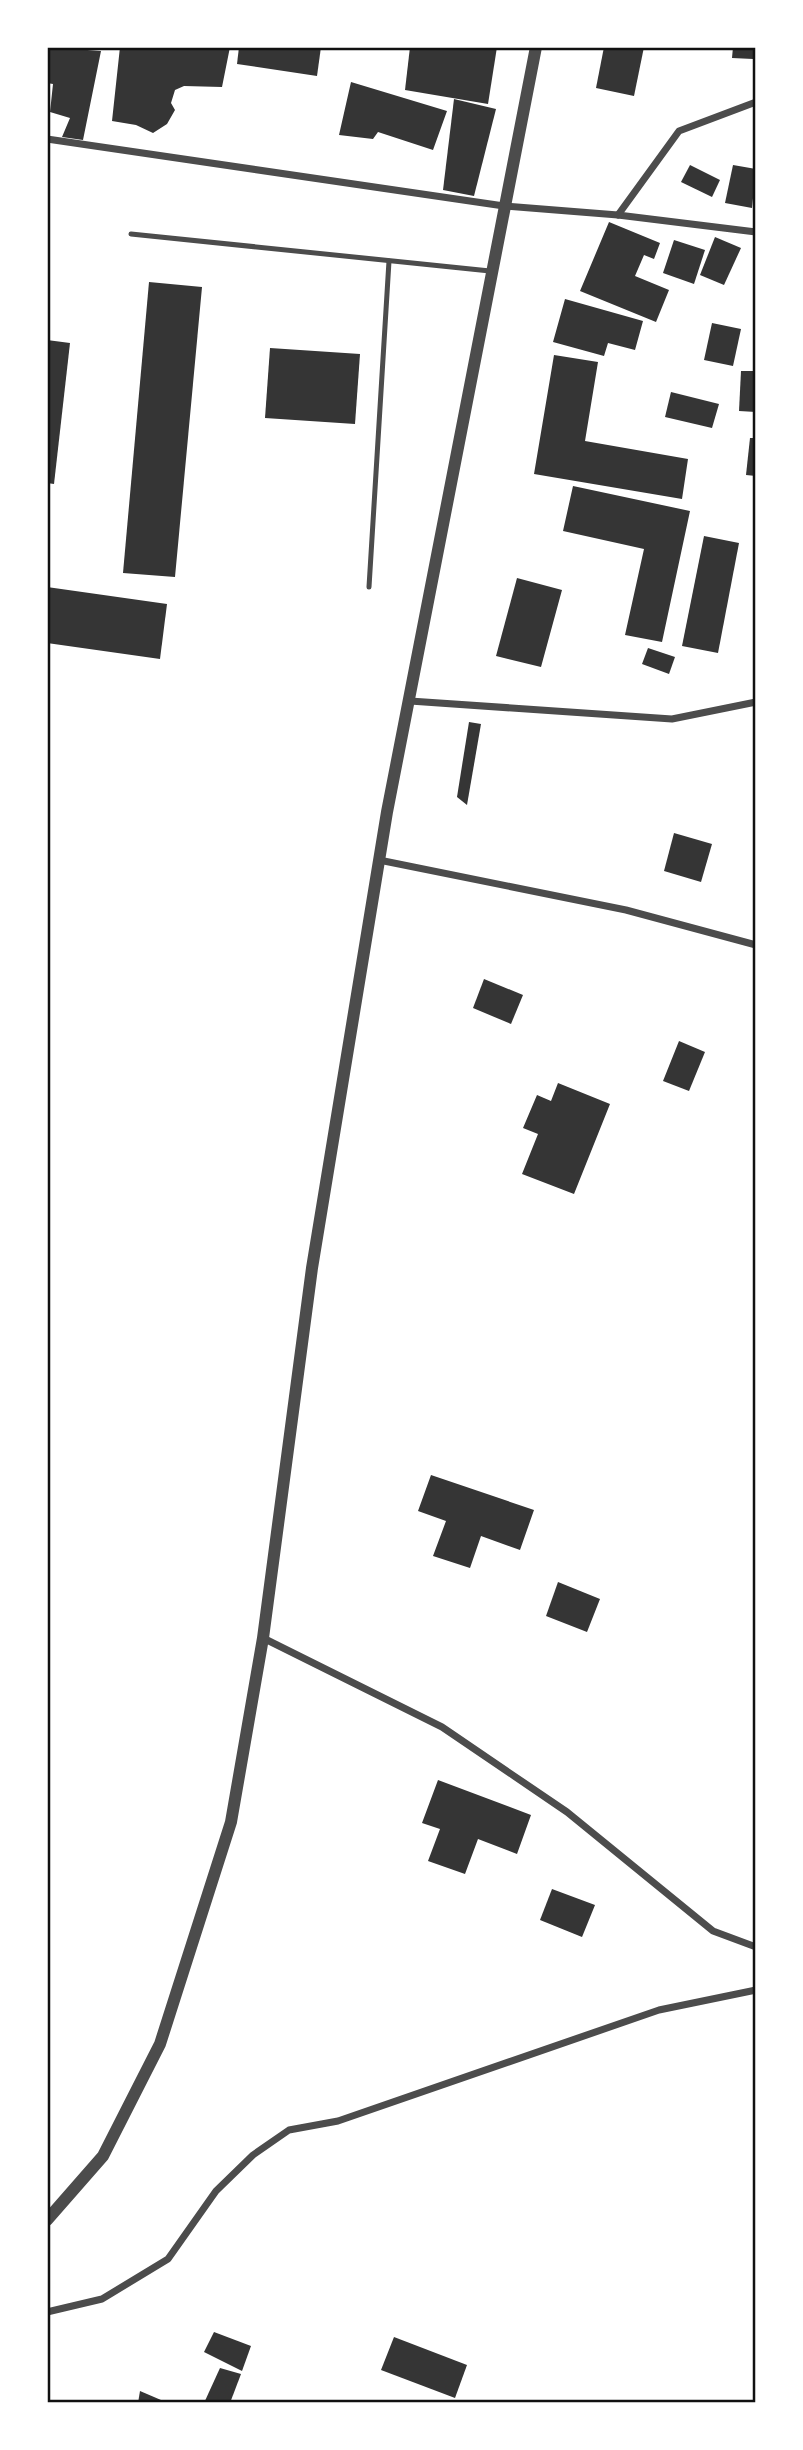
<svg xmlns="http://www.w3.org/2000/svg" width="803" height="2450" font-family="Literata,serif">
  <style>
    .building { fill: #353535 }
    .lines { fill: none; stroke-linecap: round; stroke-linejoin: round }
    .service { stroke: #4c4c4c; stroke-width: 5 }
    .minor { stroke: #4c4c4c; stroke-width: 7 }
    .tertiary { stroke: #4c4c4c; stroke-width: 12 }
    .neatline { fill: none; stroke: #111; stroke-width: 2.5 }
  </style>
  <rect width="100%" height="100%" fill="#fff"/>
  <g class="building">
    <polygon points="47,47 101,51 83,140 62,137 70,118 50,112 53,84 47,83"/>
    <polygon points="120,47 230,47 222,87 184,86 175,90 171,103 175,110 167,124 153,133 136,125 112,121"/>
    <polygon points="239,47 321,47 317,76 237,64"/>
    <polygon points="410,47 497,47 488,104 405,90"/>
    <polygon points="604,47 644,47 634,96 596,88"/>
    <polygon points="733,47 754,47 753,59 732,58"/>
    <polygon points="351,82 447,111 433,150 378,132 373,139 339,135"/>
    <polygon points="454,99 496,109 474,196 443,190"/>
    <polygon points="690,165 720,180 712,197 681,182"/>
    <polygon points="733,165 756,169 752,208 725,203"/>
    <polygon points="609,222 660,243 654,259 644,255 635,276 669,290 656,322 580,291"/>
    <polygon points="715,237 741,248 724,285 700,275"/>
    <polygon points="674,240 705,250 694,284 663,273"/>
    <polygon points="149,282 202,287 175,577 123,573"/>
    <polygon points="565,299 643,321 635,350 608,343 604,356 553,342"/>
    <polygon points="712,323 741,329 733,366 704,360"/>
    <polygon points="47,340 70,343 54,484 47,483"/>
    <polygon points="270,348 360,354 355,424 265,418"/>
    <polygon points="554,355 598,362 585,441 688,459 682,499 534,474"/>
    <polygon points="741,371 756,371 756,412 739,411"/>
    <polygon points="671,392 719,404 712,428 665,417"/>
    <polygon points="750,438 756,438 756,476 746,475"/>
    <polygon points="573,486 690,511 662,642 625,635 644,549 563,531"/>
    <polygon points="704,536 739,543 718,653 682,646"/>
    <polygon points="517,578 562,590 541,667 496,656"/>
    <polygon points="47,587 167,604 160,659 47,643"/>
    <polygon points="648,648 675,657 669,674 642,664"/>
    <polygon points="469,722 481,724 467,805 457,797"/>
    <polygon points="674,833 712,844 701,882 664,871"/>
    <polygon points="484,979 523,995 511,1024 473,1008"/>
    <polygon points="679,1041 705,1052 689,1091 663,1081"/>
    <polygon points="558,1083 610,1104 574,1194 522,1174 538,1134 523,1128 537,1095 551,1101"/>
    <polygon points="431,1475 534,1510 520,1550 481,1536 470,1568 433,1556 446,1521 418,1511"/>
    <polygon points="558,1582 600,1599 587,1632 546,1616"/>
    <polygon points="438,1780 531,1815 517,1854 478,1839 465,1874 428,1861 440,1829 422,1823"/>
    <polygon points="552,1889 595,1905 582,1937 540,1920"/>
    <polygon points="214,2332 251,2346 242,2371 204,2352"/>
    <polygon points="394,2337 467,2365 455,2398 381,2370"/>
    <polygon points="220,2368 241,2374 230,2403 204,2403"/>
    <polygon points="140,2391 168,2403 138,2403"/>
  </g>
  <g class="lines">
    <g class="service">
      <polyline points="131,234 490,271"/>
      <polyline points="369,587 389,261"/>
    </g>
    <g class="minor">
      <polyline points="47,139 504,206 618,215 756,232"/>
      <polyline points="618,215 679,131 756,102"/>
      <polyline points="410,701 672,719 756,702"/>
      <polyline points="379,860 626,910 756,945"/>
      <polyline points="263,1638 442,1727 567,1812 713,1931 756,1947"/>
      <polyline points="47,2312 102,2299 168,2259 216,2191 253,2155 289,2130 338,2121 659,2010 756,1990"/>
    </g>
    <polyline class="tertiary" points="47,2220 103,2156 160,2044 231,1822 263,1638 312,1268 387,812 536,47"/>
  </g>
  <rect width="803" height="2450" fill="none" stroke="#ffffff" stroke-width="98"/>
  <rect x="49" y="49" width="705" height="2352" class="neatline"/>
</svg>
